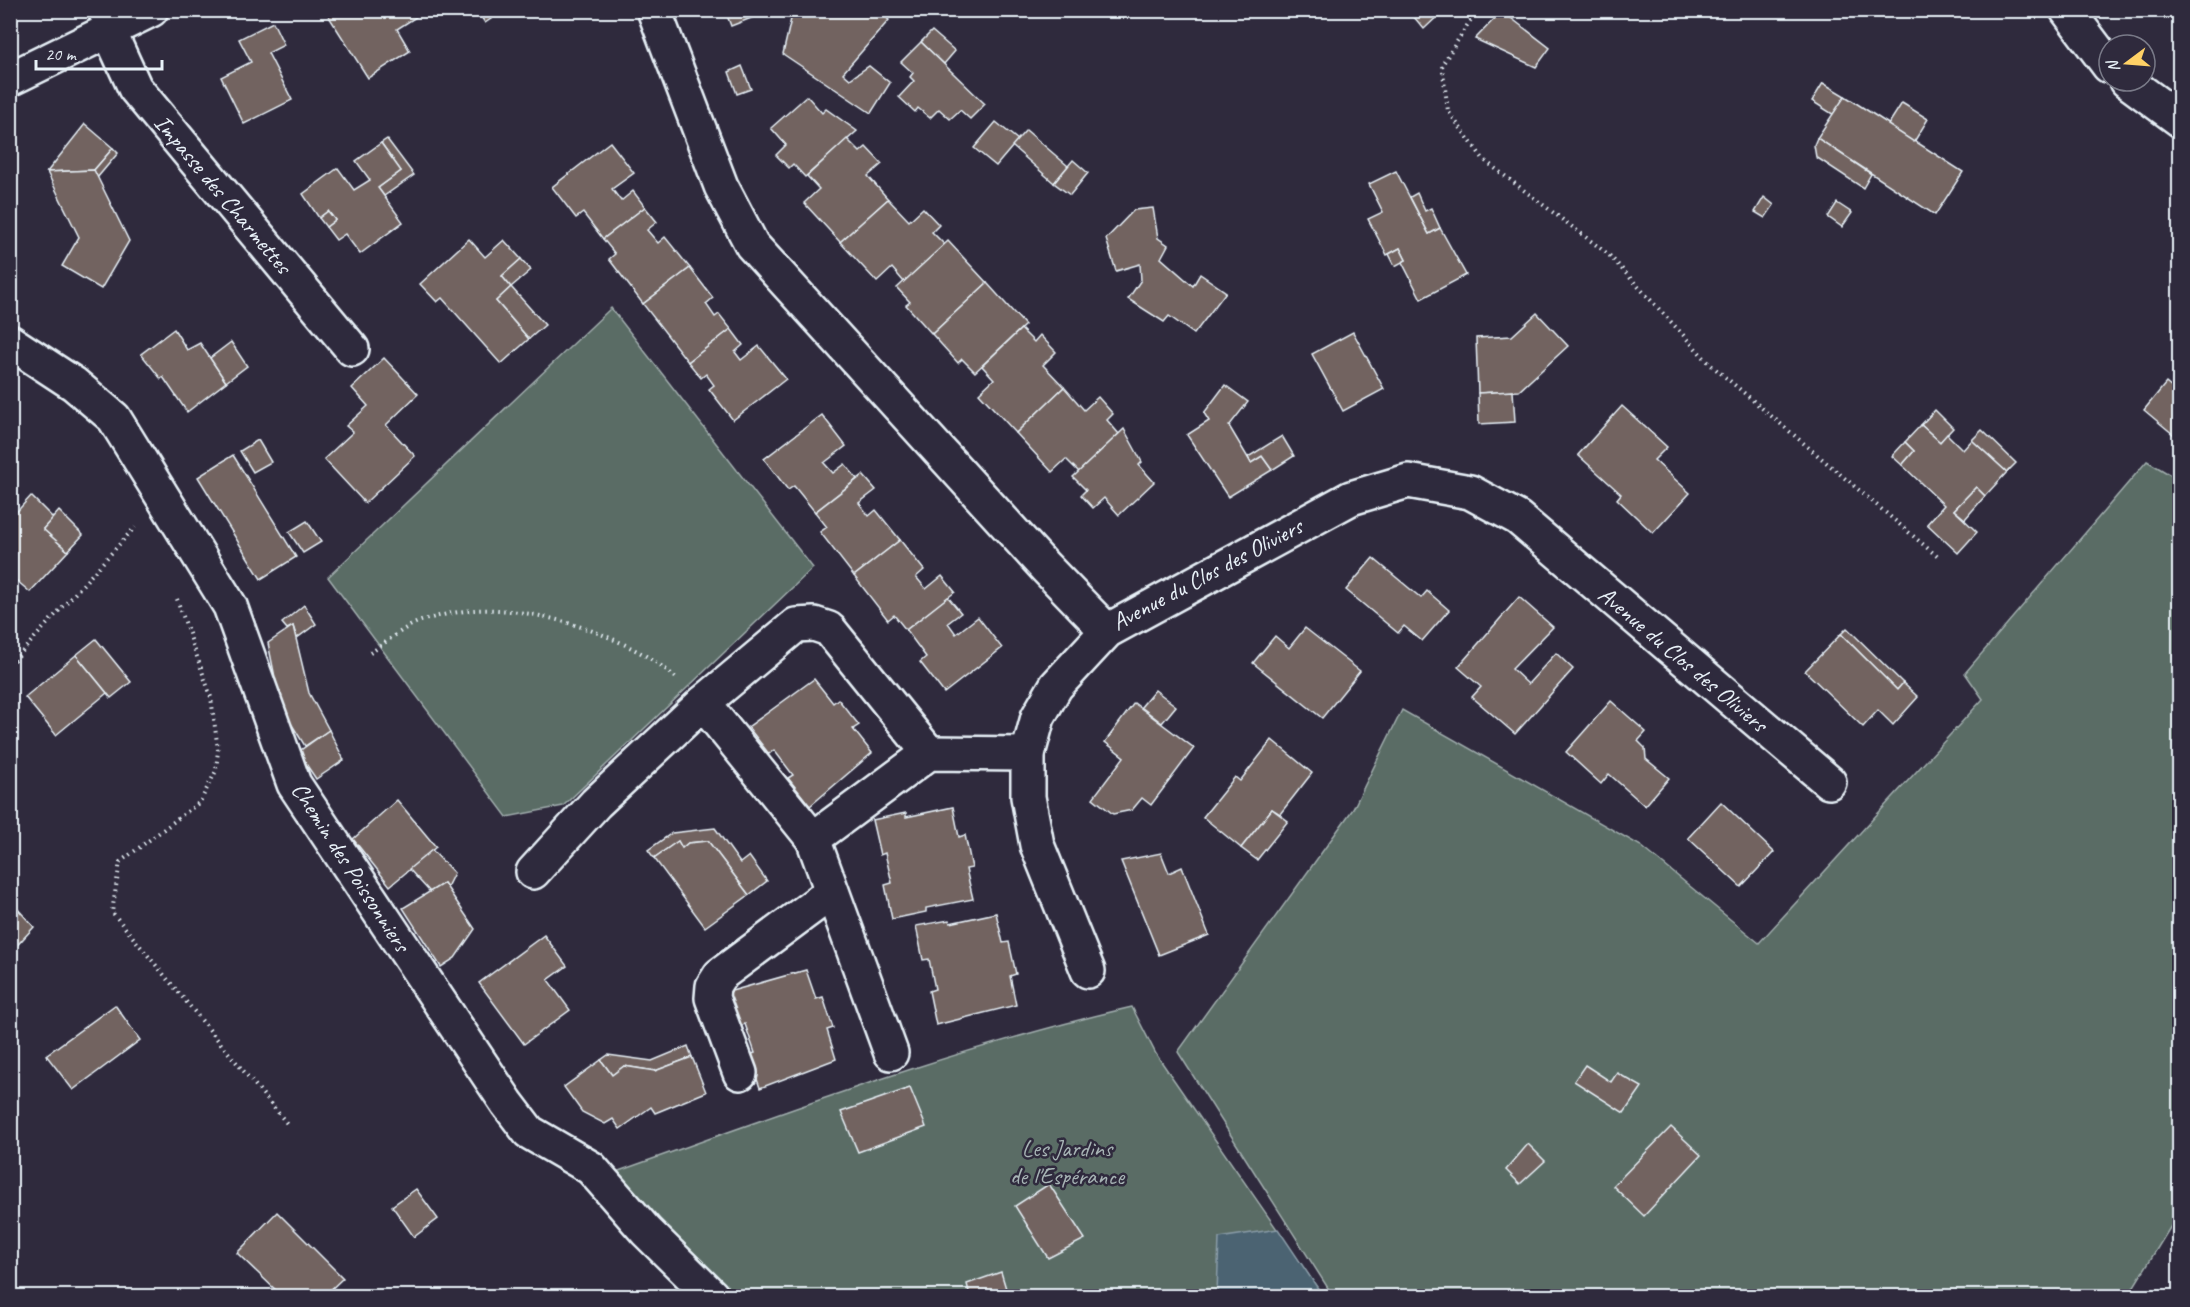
<svg xmlns="http://www.w3.org/2000/svg" width="2190" height="1307" font-family="Caveat,sans-serif">
  <style>
    .green { fill: #5a6c65; stroke: #a1aeae; stroke-width: 1.5 }
    .water { fill: #4b6472; stroke: #8a9ca8; stroke-width: 1.5 }
    .building { fill: #726460; stroke: #e8f1f8; stroke-width: 1.5 }
    .lines { fill: none; stroke-linecap: round; stroke-linejoin: round }
    .service-casing { stroke: #e8f1f8; stroke-width: 26 }
    .minor-casing { stroke: #e8f1f8; stroke-width: 38 }
    .path { stroke: #e8f1f8; stroke-width: 4; stroke-dasharray: 1.5 4.5; stroke-linecap: butt }
    .service { stroke: #2f2a3d; stroke-width: 21 }
    .minor { stroke: #2f2a3d; stroke-width: 33 }
    .labels { text-anchor: middle; stroke-width: 5; stroke-linejoin: round; paint-order: stroke }
    .street-label { font-size: 24px; fill: #e8f1f8; stroke: #2f2a3d }
    .park-label { font-size: 24px; fill: #a8b5b6; stroke: #2f2a3d }
  </style>
  <rect width="100%" height="100%" fill="#2f2a3d"/>
  <filter id="ink" filterUnits="userSpaceOnUse"><feTurbulence type="fractalNoise" baseFrequency=".0167" numOctaves="2"/><feDisplacementMap in="SourceGraphic" scale="12" xChannelSelector="R" yChannelSelector="G"/><feConvolveMatrix kernelMatrix="1 2 1 2 8 2 1 2 1" color-interpolation-filters="sRGB"/></filter>
  <g filter="url(#ink)">
    <g class="green">
      <polygon points="611,308 813,568 563,806 507,817 328,577"/>
      <polygon points="2147,461 2179,480 2179,1213 2128,1296 1333,1296 1178,1052 1353,809 1402,710 1641,846 1759,943 1983,699 1965,673"/>
      <path d="M1132 1007 1156 1054 1323 1296H724L610 1174C783 1113 954 1048 1132 1007Z"/>
    </g>
    <polygon class="water" points="1278,1229 1323,1296 1220,1296 1217,1293 1219,1238"/>
    <g class="building">
      <polygon points="329,10 412,10 416,17 397,29 410,51 368,78 326,12"/>
      <polygon points="477,10 504,10 485,23"/>
      <polygon points="725,10 763,10 764,13 731,26"/>
      <polygon points="793,10 878,10 889,20 843,73 850,79 869,66 890,83 871,113 783,54"/>
      <polygon points="1408,10 1442,10 1443,11 1424,29"/>
      <polygon points="1502,11 1550,48 1536,67 1475,39"/>
      <polygon points="273,22 284,45 268,53 292,100 244,124 221,77 251,62 239,39"/>
      <polygon points="932,31 955,51 944,64 921,42"/>
      <polygon points="921,42 985,104 970,119 960,110 950,119 939,109 930,118 918,108 915,112 899,97 914,81 910,77 913,73 901,62"/>
      <polygon points="742,66 751,89 737,94 729,72"/>
      <polygon points="1823,83 1845,96 1834,115 1812,101"/>
      <polygon points="807,96 822,113 826,109 857,131 805,177 793,164 789,168 776,155 786,145 771,128"/>
      <polygon points="1845,96 1963,172 1935,215 1817,138"/>
      <polygon points="1902,103 1928,119 1914,142 1888,125"/>
      <polygon points="996,122 1018,140 996,166 974,148"/>
      <polygon points="85,124 113,148 94,170 47,172"/>
      <polygon points="1026,130 1068,166 1054,183 1012,146"/>
      <polygon points="1817,138 1871,174 1863,188 1816,157 1814,145"/>
      <polygon points="387,139 414,175 384,196 378,188 401,171 381,143"/>
      <polygon points="847,139 860,152 866,147 882,164 868,176 888,199 840,242 804,203 819,189 807,176"/>
      <polygon points="610,142 634,173 612,189 621,201 633,191 645,207 603,239 583,213 576,218 552,187"/>
      <polygon points="381,143 401,171 378,188 403,222 360,254 345,234 336,240 326,227 335,220 328,211 319,218 303,194 338,168 354,190 370,180 356,161"/>
      <polygon points="113,148 118,153 97,178 94,170"/>
      <polygon points="1073,160 1088,173 1070,195 1054,183"/>
      <polygon points="94,170 129,241 101,289 62,266 79,237 47,172"/>
      <polygon points="1396,171 1429,234 1440,228 1466,275 1421,299 1402,262 1406,260 1400,248 1387,255 1368,219 1383,212 1369,184"/>
      <polygon points="1417,193 1425,211 1431,208 1440,228 1429,234 1410,197"/>
      <polygon points="1764,197 1774,205 1765,218 1755,212"/>
      <polygon points="888,199 909,221 923,208 939,225 932,232 945,245 904,282 892,268 877,282 840,242"/>
      <polygon points="1837,203 1852,213 1842,227 1828,217"/>
      <polygon points="645,207 657,222 647,230 658,243 665,237 690,268 643,304 609,259 615,254 603,239"/>
      <polygon points="1153,208 1158,238 1168,245 1161,258 1193,286 1200,274 1226,292 1194,334 1169,316 1164,322 1128,299 1141,280 1140,264 1116,271 1106,239 1134,210"/>
      <polygon points="328,211 335,220 326,227 319,218"/>
      <polygon points="469,239 485,257 504,240 521,259 502,276 511,287 496,301 529,339 501,364 442,298 437,302 420,284"/>
      <polygon points="948,241 987,283 932,334 906,305 910,302 897,288"/>
      <polygon points="1400,248 1406,260 1395,266 1389,254"/>
      <polygon points="521,259 531,270 511,287 502,276"/>
      <polygon points="690,268 713,298 706,304 715,317 719,314 731,329 688,362 643,304"/>
      <polygon points="987,283 1025,325 975,372 962,359 958,363 932,334"/>
      <polygon points="511,287 545,325 529,339 496,301"/>
      <polygon points="1537,313 1568,346 1519,391 1478,393 1476,338 1512,336"/>
      <polygon points="174,329 187,350 200,343 226,382 187,412 163,377 161,379 141,354"/>
      <polygon points="731,329 743,345 735,352 741,360 759,346 786,379 733,420 709,389 714,385 706,374 701,378 688,362"/>
      <polygon points="1021,329 1034,342 1040,335 1056,352 1043,365 1064,387 1016,433 979,393 994,379 982,366"/>
      <polygon points="1353,332 1384,389 1343,411 1312,354"/>
      <polygon points="231,342 247,366 226,382 210,358"/>
      <polygon points="384,358 418,394 386,425 415,456 365,503 324,459 353,432 346,426 368,406 352,388"/>
      <polygon points="2166,383 2180,395 2180,440 2144,410"/>
      <polygon points="1225,385 1248,402 1229,426 1251,463 1262,456 1272,470 1228,497 1187,435 1209,421 1204,413"/>
      <polygon points="1064,387 1084,410 1098,397 1113,414 1107,420 1119,434 1079,472 1066,459 1052,472 1016,433"/>
      <polygon points="1513,391 1515,422 1479,424 1478,393"/>
      <polygon points="1622,406 1667,447 1654,460 1690,493 1653,533 1617,499 1621,494 1578,455"/>
      <polygon points="1935,410 1953,428 1940,442 1921,425"/>
      <polygon points="822,415 846,446 824,463 833,473 845,464 857,479 815,512 794,486 788,490 764,459"/>
      <polygon points="1921,425 1940,442 1947,434 1963,450 1972,440 2007,472 1985,496 1976,487 1954,510 1977,532 1958,553 1927,524 1944,505 1902,465 1914,451 1905,442"/>
      <polygon points="1124,429 1142,462 1139,465 1154,482 1119,515 1104,498 1093,508 1081,495 1086,490 1073,477"/>
      <polygon points="1982,430 2016,463 2007,472 1972,440"/>
      <polygon points="1282,436 1294,456 1272,470 1262,456 1251,463 1248,457"/>
      <polygon points="258,440 271,462 253,472 240,451"/>
      <polygon points="1905,442 1914,451 1902,465 1892,456"/>
      <polygon points="233,455 296,557 261,579 198,477"/>
      <polygon points="863,475 876,490 859,503 869,516 876,510 900,540 854,576 820,532 827,527 815,512"/>
      <polygon points="1976,487 1985,496 1965,519 1954,510"/>
      <polygon points="31,496 53,518 43,529 68,551 30,592 10,575 10,519"/>
      <polygon points="59,511 83,535 68,551 43,529"/>
      <polygon points="307,521 321,542 303,553 289,532"/>
      <polygon points="900,540 924,570 916,577 926,589 942,576 955,592 906,630 894,615 888,620 854,576"/>
      <polygon points="1373,558 1421,598 1427,591 1449,610 1422,641 1404,626 1398,633 1346,590"/>
      <polygon points="948,597 961,613 948,623 956,634 978,617 1002,648 944,693 920,662 926,657 906,630"/>
      <polygon points="1519,597 1553,627 1512,669 1528,684 1556,653 1573,669 1515,734 1472,697 1481,687 1458,667"/>
      <polygon points="304,605 316,624 297,638 293,626 287,629 282,623"/>
      <polygon points="293,626 309,693 329,730 305,746 281,707 268,643"/>
      <polygon points="1305,628 1360,671 1322,718 1253,663 1275,636 1289,648"/>
      <polygon points="1847,628 1903,683 1897,690 1841,634"/>
      <polygon points="1841,634 1897,690 1903,683 1918,697 1893,725 1878,710 1863,727 1805,671"/>
      <polygon points="96,639 131,682 111,698 76,655"/>
      <polygon points="76,655 107,693 56,735 25,697"/>
      <polygon points="814,679 833,703 838,699 859,725 853,729 872,753 810,806 788,778 793,775 774,750 769,754 748,727"/>
      <polygon points="1155,690 1176,706 1162,723 1141,707"/>
      <polygon points="1611,701 1646,732 1638,741 1645,748 1646,759 1669,778 1645,806 1609,774 1601,784 1566,752"/>
      <polygon points="1134,703 1194,748 1151,805 1142,798 1132,810 1113,814 1093,798 1124,757 1105,742"/>
      <polygon points="329,730 344,760 316,779 298,752"/>
      <polygon points="1272,740 1312,773 1280,814 1272,809 1241,848 1203,817 1235,777 1240,781"/>
      <polygon points="397,800 436,847 390,886 353,839"/>
      <polygon points="1721,802 1774,852 1741,887 1688,838"/>
      <polygon points="953,807 959,837 965,835 972,868 966,869 973,899 926,908 926,912 892,919 885,885 892,883 885,853 880,855 872,820 906,813 906,817"/>
      <polygon points="1272,809 1288,821 1257,860 1241,848"/>
      <polygon points="715,828 740,863 749,856 767,881 749,895 708,841 688,843 682,848 678,841 654,858 648,850 672,833"/>
      <polygon points="678,841 682,848 688,843 708,841 749,895 705,927 654,858"/>
      <polygon points="432,850 454,873 447,887 444,883 430,892 409,869"/>
      <polygon points="1161,853 1169,873 1182,867 1209,935 1159,955 1121,861"/>
      <polygon points="444,883 475,929 455,958 441,967 403,908"/>
      <polygon points="15,906 34,927 10,953 10,912"/>
      <polygon points="996,913 1003,943 1009,942 1016,974 1010,976 1016,1005 936,1025 929,991 935,989 929,959 923,960 916,926 949,920 950,923"/>
      <polygon points="544,935 567,966 548,980 570,1010 524,1044 479,983"/>
      <polygon points="806,970 816,999 823,997 833,1028 827,1030 836,1059 760,1088 749,1055 755,1053 745,1024 739,1026 728,992"/>
      <polygon points="115,1005 140,1040 73,1090 46,1055"/>
      <polygon points="688,1046 692,1057 655,1071 624,1066 612,1075 601,1060 608,1055 652,1061"/>
      <polygon points="692,1057 706,1092 655,1113 651,1107 620,1129 613,1119 605,1124 582,1112 564,1087 601,1060 612,1075 624,1066 655,1071"/>
      <polygon points="1585,1065 1611,1082 1617,1073 1642,1087 1624,1113 1574,1081"/>
      <polygon points="910,1088 926,1127 858,1152 841,1112"/>
      <polygon points="1671,1127 1701,1155 1644,1216 1613,1186"/>
      <polygon points="1528,1144 1545,1161 1520,1184 1506,1170"/>
      <polygon points="1049,1184 1085,1239 1048,1258 1015,1206"/>
      <polygon points="416,1189 438,1219 414,1237 392,1206"/>
      <polygon points="277,1212 343,1278 324,1296 282,1296 237,1253"/>
      <polygon points="1001,1272 1007,1292 992,1296 970,1296 967,1284"/>
    </g>
    <g class="lines">
      <defs>
        <polyline id="service" points="98,10 109,31"/>
        <g id="minor">
          <polyline points="654,10 721,186 752,245 1045,567 1107,631"/>
          <polyline points="2067,10 2109,66"/>
          <polyline points="109,31 135,88 352,349"/>
          <polyline points="10,79 151,10"/>
          <polyline points="2127,81 2180,120"/>
          <polyline points="10,342 74,384 114,418 230,606 294,784 507,1103 529,1132 591,1168 646,1231 712,1296"/>
          <polyline points="703,703 796,625 814,624 829,629 929,753"/>
          <polyline points="533,872 596,803 703,703 813,839"/>
          <polyline points="1088,971 1037,845 1028,797 1028,754 1038,717 1056,686 1107,631 1351,498 1408,481 1470,492 1518,518 1829,782"/>
          <polyline points="891,1053 813,839 929,753 1028,754"/>
          <polyline points="740,1073 712,998 713,986 720,975 832,892"/>
        </g>
      </defs>
      <use href="#service" class="service-casing"/>
      <use href="#minor" class="minor-casing"/>
      <g class="path">
        <polyline points="1477,10 1442,65 1448,111 1484,160 1608,254 1711,365 1938,557"/>
        <polyline points="177,599 211,697 218,750 216,771 200,802 120,862 112,912 289,1126"/>
        <path d="M370 653C386 643 403 627 421 621 437 616 458 611 475 610 535 606 632 637 676 678"/>
        <polyline points="10,665 135,527"/>
      </g>
      <use href="#service" class="service"/>
      <use href="#minor" class="minor"/>
    </g>
  </g>
  <g class="labels">
    <g class="street-label">
      <text transform="translate(223 194) rotate(50)" y="8">Impasse des Charmettes</text>
      <text transform="translate(1207 574) rotate(-28)" y="8">Avenue du Clos des Oliviers</text>
      <text transform="translate(1683 659) rotate(40)" y="8">Avenue du Clos des Oliviers</text>
      <text transform="translate(351 867) rotate(57)" y="8">Chemin des Poissonniers</text>
    </g>
    <g class="park-label">
      <text x="1067" y="1156">Les Jardins<tspan x="1067" dy="28">de l'Espérance</tspan></text>
    </g>
  </g>
  <rect width="2190" height="1307" fill="none" stroke="#2f2a3d" stroke-width="36"/>
  <rect x="18" y="18" width="2154" height="1271" fill="none" stroke="#e8f1f8" stroke-width="2" filter="url(#ink)"/>
  <g transform="translate(2127 63) rotate(254)"><circle r="28" fill="#2f2a3d" stroke="#797a88" stroke-width="1.5"/>
  <path d="M0-4.5L10 22L0 15L-10 22Z" fill="#ffd166"/>
  <text y="-9" font-size="16" font-weight="bold" text-anchor="middle" fill="#e8f1f8">N</text>
  </g>
  <path d="M36 60v9h126v-9" fill="none" stroke="#e8f1f8" stroke-width="3"/>
  <text x="45" y="60" font-size="18" fill="#e8f1f8" stroke="#2f2a3d" stroke-width="4.5" paint-order="stroke">20 m</text>
</svg>
